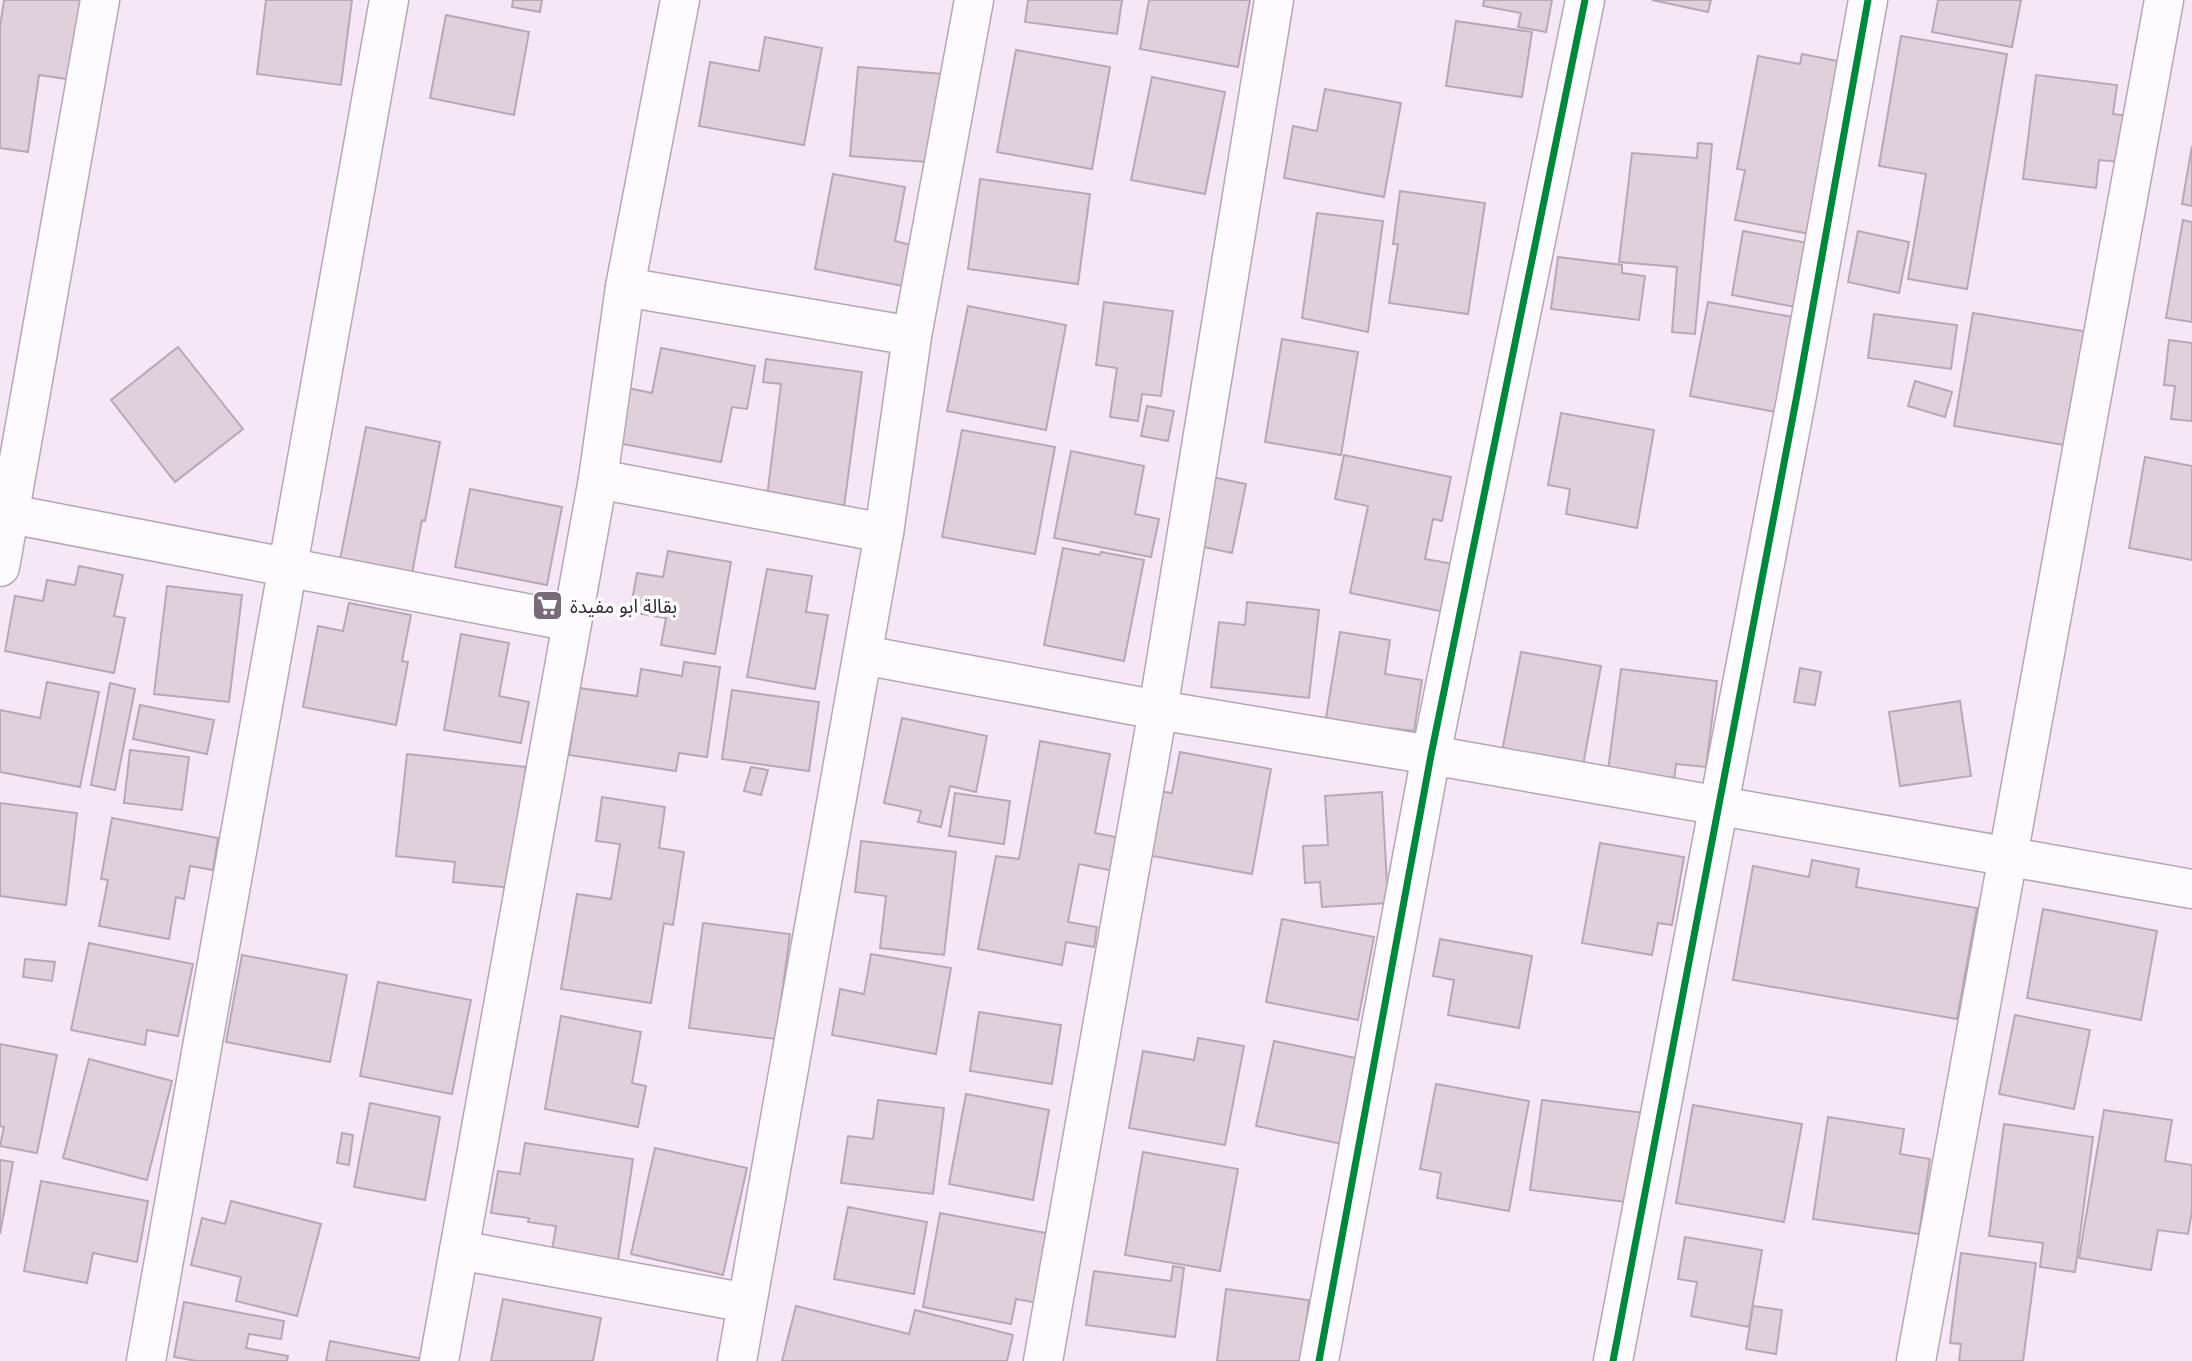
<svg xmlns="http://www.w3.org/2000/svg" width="2192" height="1361" font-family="'Fira Sans','Noto Sans Arabic',sans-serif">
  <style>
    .building { fill: #dfd0dc; stroke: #b7a8b4; stroke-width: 2 }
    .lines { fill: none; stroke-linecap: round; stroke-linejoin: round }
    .minor-casing { stroke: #b4a7b4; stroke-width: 41 }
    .minor { stroke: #fefbfe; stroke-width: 38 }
    .cycleway-casing { stroke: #fff; stroke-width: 11 }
    .cycleway { stroke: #00873e; stroke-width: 7 }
    .labels { text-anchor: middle; stroke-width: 7; stroke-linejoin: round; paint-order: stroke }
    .poi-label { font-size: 19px; fill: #342734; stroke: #fff; text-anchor: start }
  </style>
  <rect width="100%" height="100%" fill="#f6e7f7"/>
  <g class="building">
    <polygon points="4,0 85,0 74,80 39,75 28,152 0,148 0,27"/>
    <polygon points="266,0 352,0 341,85 257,74"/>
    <polygon points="513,0 542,0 540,12 512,7"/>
    <polygon points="1028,0 1122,0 1117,34 1025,22"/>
    <polygon points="1149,0 1250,0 1238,67 1140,49"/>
    <polygon points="1484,0 1552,0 1546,32 1518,27 1521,13 1483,6"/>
    <polygon points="1652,0 1711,0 1708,12"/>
    <polygon points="1938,0 2021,0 2012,47 1932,32"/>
    <polygon points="446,15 529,32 514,115 430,98"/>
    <polygon points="1456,21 1532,32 1522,97 1446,86"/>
    <polygon points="1901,36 2007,54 1967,289 1908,279 1926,174 1879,166"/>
    <polygon points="765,37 822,48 804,145 699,126 710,62 759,71"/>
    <polygon points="1016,50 1110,67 1092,169 997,152"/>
    <polygon points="1802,54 1843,62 1810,234 1735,220 1745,170 1737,169 1758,56 1800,64"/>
    <polygon points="858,67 943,74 939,163 850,156"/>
    <polygon points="2036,75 2117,85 2113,114 2136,117 2131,163 2099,160 2096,188 2023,179"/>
    <polygon points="1152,77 1225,92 1205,194 1131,180"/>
    <polygon points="1325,89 1401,103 1384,197 1284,178 1293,126 1317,131"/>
    <polygon points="1698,143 1712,144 1695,334 1672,332 1677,267 1619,262 1632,153 1697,158"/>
    <polygon points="2192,146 2192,206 2182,204"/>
    <polygon points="833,174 905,187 895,241 911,245 903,286 815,269"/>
    <polygon points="980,179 1090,194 1078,284 968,269"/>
    <polygon points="1400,191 1485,203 1468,314 1389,303 1398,244 1393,244"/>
    <polygon points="1317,213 1383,221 1368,332 1302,318"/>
    <polygon points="2183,220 2192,222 2192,322 2166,318"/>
    <polygon points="1743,231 1824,246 1811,310 1732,295"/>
    <polygon points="1858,231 1909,242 1899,293 1848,282"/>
    <polygon points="1558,257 1622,265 1622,273 1645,276 1639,320 1551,309"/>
    <polygon points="1104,302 1173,311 1161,396 1142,394 1138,421 1110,417 1117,368 1096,365"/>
    <polygon points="1708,302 1793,317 1776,412 1690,396"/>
    <polygon points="968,306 1066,325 1046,430 947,411"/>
    <polygon points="1973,313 2089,332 2070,446 1954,426"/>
    <polygon points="1874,314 1957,325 1951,369 1868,358"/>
    <polygon points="1282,339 1358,352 1341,455 1265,442"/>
    <polygon points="2169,340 2192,343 2192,421 2171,419 2175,386 2164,385"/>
    <polygon points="178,347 243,429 175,482 111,400"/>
    <polygon points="661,348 755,366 747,409 732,407 721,462 617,443 628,388 652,393"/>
    <polygon points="766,359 862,372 844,507 767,497 781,384 763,382"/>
    <polygon points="1915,381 1952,392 1945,417 1908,406"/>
    <polygon points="1147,406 1174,411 1168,441 1141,436"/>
    <polygon points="1561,413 1654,430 1637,528 1566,514 1570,489 1548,485"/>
    <polygon points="366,427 440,442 425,521 422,520 410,584 338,570"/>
    <polygon points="962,430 1055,447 1035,554 942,537"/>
    <polygon points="1071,451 1144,466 1135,514 1159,519 1151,557 1054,538"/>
    <polygon points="1344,455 1451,477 1442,521 1433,519 1425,559 1454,564 1445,612 1350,593 1368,506 1335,499"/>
    <polygon points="2145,457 2192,466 2192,560 2129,548"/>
    <polygon points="1212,477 1246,484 1232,553 1199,546"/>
    <polygon points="470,489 562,507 547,585 455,567"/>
    <polygon points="1063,548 1100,555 1101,552 1144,560 1124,661 1044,645"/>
    <polygon points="668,551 731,562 715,654 661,645 666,618 630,612 637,573 663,577"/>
    <polygon points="79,566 123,575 114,616 125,618 114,673 5,651 15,596 43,601 47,580 75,585"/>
    <polygon points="767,569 812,576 806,612 828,615 815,689 747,677"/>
    <polygon points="167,586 242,595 229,702 154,694"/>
    <polygon points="1247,602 1319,610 1309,698 1211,687 1219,622 1245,625"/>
    <polygon points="349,603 411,615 402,661 408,662 396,725 303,707 318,626 343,631"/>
    <polygon points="1340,632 1390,640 1385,674 1422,680 1414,731 1391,728 1388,746 1325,724"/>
    <polygon points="461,634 509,643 499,696 529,702 521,743 444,730"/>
    <polygon points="1521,652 1601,666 1581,777 1500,762"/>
    <polygon points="684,662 720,667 707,757 679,753 676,771 569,755 579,688 637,696 641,669 682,676"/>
    <polygon points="1800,668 1821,672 1815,705 1794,702"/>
    <polygon points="1621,669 1717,681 1706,767 1676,764 1674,780 1608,771"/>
    <polygon points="47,682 99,692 80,787 0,772 0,710 40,718"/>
    <polygon points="110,683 135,689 115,790 91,785"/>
    <polygon points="732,690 819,702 809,771 722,759"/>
    <polygon points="1960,701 1971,776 1900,786 1889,712"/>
    <polygon points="140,705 214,720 207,754 133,739"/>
    <polygon points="902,718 987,736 976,792 950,786 941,827 918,822 921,811 884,803"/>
    <polygon points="1040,741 1110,754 1095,833 1126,839 1119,872 1079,864 1068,922 1097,927 1094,947 1066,942 1062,965 978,949 996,856 1019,859"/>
    <polygon points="130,750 189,757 182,810 124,803"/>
    <polygon points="1180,752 1271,769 1252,874 1147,855 1159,791 1172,793"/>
    <polygon points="407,754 526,767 513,888 453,882 455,862 396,856"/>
    <polygon points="751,767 768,770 761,795 744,791"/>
    <polygon points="1382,792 1388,903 1322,907 1320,882 1305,883 1303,846 1328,845 1325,796"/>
    <polygon points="955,793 1010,801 1004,844 949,836"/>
    <polygon points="602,797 665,807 659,848 684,852 673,925 664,923 651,1003 561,989 577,894 611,899 620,844 596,841"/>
    <polygon points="0,803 77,813 66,905 0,896"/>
    <polygon points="112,818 218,838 213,870 190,866 184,899 176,897 169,939 99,926 108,880 101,879"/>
    <polygon points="861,841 956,852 944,955 880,948 886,896 855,892"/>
    <polygon points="1600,843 1684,857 1672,925 1658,923 1652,955 1582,943"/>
    <polygon points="1812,860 1859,869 1856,887 1977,908 1957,1019 1733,980 1753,866 1809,877"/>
    <polygon points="2043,909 2157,931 2141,1020 2027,998"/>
    <polygon points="1282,919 1374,937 1358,1020 1266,1002"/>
    <polygon points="703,923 790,934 776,1039 689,1028"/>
    <polygon points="1440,939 1532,956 1519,1028 1448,1015 1454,980 1433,976"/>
    <polygon points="89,943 193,964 178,1036 147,1030 145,1045 71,1030"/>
    <polygon points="871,954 951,968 936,1054 832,1035 840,989 864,994"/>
    <polygon points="242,955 347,975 330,1062 226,1042"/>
    <polygon points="25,959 55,962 52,981 23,977"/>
    <polygon points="378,982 471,1000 452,1094 360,1076"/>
    <polygon points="979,1012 1061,1025 1052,1084 970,1071"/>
    <polygon points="2015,1015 2090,1030 2074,1109 1999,1094"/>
    <polygon points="561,1016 641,1032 632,1083 646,1086 638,1127 545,1109"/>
    <polygon points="1198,1038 1244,1046 1225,1145 1129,1128 1143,1051 1194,1060"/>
    <polygon points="1274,1041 1365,1060 1347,1145 1256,1126"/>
    <polygon points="0,1044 57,1055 37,1153 0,1146 4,1127 0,1126"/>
    <polygon points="89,1059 172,1081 147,1180 63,1158"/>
    <polygon points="1436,1084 1529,1101 1509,1211 1437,1198 1441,1173 1420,1169"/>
    <polygon points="966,1094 1049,1110 1033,1200 949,1184"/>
    <polygon points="878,1100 944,1108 933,1194 841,1183 848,1136 873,1139"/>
    <polygon points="1542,1100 1645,1113 1633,1203 1530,1190"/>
    <polygon points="370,1103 440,1117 425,1200 354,1187"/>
    <polygon points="1693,1105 1802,1124 1784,1222 1676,1203"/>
    <polygon points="2104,1110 2172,1120 2165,1161 2192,1165 2192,1211 2188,1234 2158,1230 2151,1270 2079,1258"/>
    <polygon points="1828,1117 1904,1129 1900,1154 1930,1159 1919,1234 1813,1219"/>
    <polygon points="2004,1124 2093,1137 2075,1272 2040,1267 2043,1243 1989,1236"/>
    <polygon points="342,1133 353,1135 349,1165 337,1163"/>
    <polygon points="525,1143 633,1159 617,1267 551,1257 556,1226 528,1222 529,1218 491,1213 498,1171 520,1174"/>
    <polygon points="655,1148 747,1168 723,1275 631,1254"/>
    <polygon points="1143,1152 1238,1169 1220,1271 1125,1255"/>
    <polygon points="0,1160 13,1162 0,1234"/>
    <polygon points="41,1181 148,1201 137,1262 93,1253 87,1283 24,1271"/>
    <polygon points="231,1201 321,1224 297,1316 236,1301 241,1277 191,1265 202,1218 225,1224"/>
    <polygon points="848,1207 927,1222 914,1294 834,1279"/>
    <polygon points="940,1213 1051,1234 1038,1303 1016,1299 1011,1324 923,1307"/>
    <polygon points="1685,1237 1762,1250 1749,1327 1691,1316 1697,1282 1678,1279"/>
    <polygon points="1961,1253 2036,1263 2023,1361 1959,1361 1961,1344 1950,1343"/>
    <polygon points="1173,1266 1184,1268 1175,1337 1086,1325 1094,1271 1171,1281"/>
    <polygon points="1226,1289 1309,1300 1301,1361 1217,1361"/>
    <polygon points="503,1299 601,1318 593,1361 491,1361"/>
    <polygon points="184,1302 284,1321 281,1339 249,1334 246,1348 288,1356 287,1361 197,1361 174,1357"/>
    <polygon points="796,1306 909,1334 915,1310 1013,1335 1007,1361 782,1361"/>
    <polygon points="1753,1306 1782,1310 1776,1354 1746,1349"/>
    <polygon points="330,1341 429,1360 429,1361 326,1361"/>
  </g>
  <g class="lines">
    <defs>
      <g id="minor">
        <polyline points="625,287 912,336"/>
        <polyline points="598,479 884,533"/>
        <polyline points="0,512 572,622"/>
        <polyline points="0,567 100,0"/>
        <polyline points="863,655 1158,710 1431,755 2192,889"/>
        <polyline points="459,1250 747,1303"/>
        <polyline points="146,1361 389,0"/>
        <polyline points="439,1361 598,479 625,287 680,0"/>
        <polyline points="737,1361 884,533 912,336 974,0"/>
        <polyline points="1043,1361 1158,710 1274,0"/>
        <polyline points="1319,1361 1431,755 1585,0"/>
        <polyline points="1613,1361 1797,395 1868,0"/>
        <polyline points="1916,1361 2164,0"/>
      </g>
    </defs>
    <use href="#minor" class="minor-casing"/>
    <use href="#minor" class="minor"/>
    <defs>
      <g id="cycleway">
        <polyline points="1319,1361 1431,755 1585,0"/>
        <polyline points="1613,1361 1797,395 1868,0"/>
      </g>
    </defs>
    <use href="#cycleway" class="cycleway-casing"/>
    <use href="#cycleway" class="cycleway"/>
  </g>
  <defs>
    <symbol id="supermarket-square" viewBox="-11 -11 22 22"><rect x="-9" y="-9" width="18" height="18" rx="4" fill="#786a78" stroke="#fff"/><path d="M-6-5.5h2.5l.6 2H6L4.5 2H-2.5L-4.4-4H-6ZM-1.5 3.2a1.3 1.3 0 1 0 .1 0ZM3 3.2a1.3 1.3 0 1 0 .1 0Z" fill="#fff"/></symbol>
  </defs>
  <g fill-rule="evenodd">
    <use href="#supermarket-square" x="530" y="588" width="35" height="35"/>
  </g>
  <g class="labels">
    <g class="poi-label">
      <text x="570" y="613">بقالة ابو مفيدة</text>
    </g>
  </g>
</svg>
